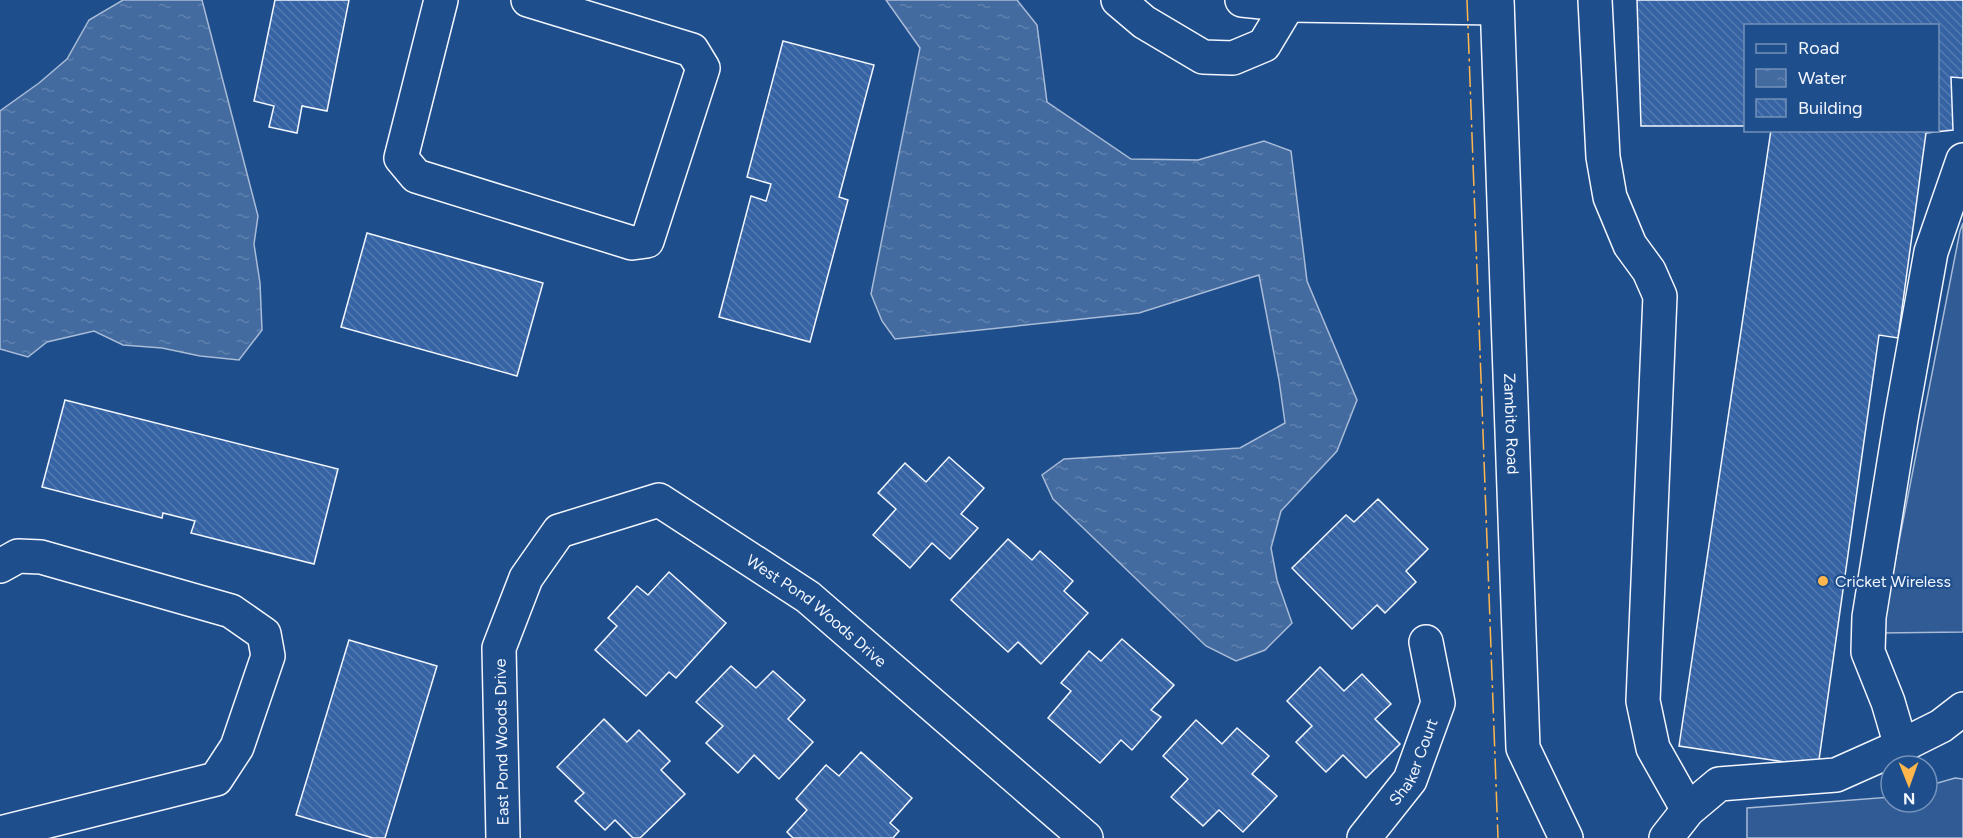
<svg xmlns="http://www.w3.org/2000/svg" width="1963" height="838" font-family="Figtree,sans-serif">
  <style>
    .pitch { fill: #305b95; stroke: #a8bbd7; stroke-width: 1.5 }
    .water { fill: url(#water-ripples); stroke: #a8bbd7; stroke-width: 1.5 }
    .building { fill: url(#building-back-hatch); stroke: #f2f6ff; stroke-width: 1.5 }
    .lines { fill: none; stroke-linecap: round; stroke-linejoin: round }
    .minor-casing { stroke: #f2f6ff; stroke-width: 36 }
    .minor { stroke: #1f4e8c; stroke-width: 33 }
    .power { stroke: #ffb74d; stroke-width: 1.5; stroke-dasharray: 21 4.5 3 4.5; stroke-linecap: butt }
    .poi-dot { fill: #ffb74d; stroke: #1f4e8c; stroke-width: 2 }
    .labels { text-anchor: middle; stroke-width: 4.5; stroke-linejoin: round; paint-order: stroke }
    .street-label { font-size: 16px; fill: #f2f6ff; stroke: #1f4e8c }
    .poi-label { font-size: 16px; fill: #f2f6ff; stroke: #1f4e8c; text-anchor: start }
  </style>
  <defs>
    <pattern id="water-ripples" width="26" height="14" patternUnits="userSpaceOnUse" patternTransform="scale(1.5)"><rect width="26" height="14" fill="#446ba0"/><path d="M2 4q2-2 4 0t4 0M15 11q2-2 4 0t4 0" fill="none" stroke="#5f81ae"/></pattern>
    <pattern id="building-back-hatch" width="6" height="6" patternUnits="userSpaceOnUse" patternTransform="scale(1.5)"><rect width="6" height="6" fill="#3563a3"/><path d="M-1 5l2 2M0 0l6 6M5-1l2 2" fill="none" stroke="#537ab1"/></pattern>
  </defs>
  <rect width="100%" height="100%" fill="#1f4e8c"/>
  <g class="pitch">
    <polygon points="1963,223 1963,632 1881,633 1960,231"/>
    <polygon points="1955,778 1963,779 1963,838 1747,838 1747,808 1891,797 1891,802 1927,802 1927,786"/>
  </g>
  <g class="water">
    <polygon points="123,0 202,0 258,216 254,244 260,283 262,330 239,360 200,356 162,348 123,345 94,331 47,342 28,357 0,349 0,111 39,83 67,59 89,20"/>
    <polygon points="886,0 1017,0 1037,25 1047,102 1131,159 1198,160 1264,141 1291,151 1307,281 1357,400 1337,451 1281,511 1271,548 1277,580 1292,623 1265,650 1236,661 1206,646 1053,499 1042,475 1064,459 1240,448 1285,423 1279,380 1259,275 1139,313 895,339 882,321 871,294 920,48"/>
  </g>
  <g class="building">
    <polygon points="275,0 349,0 327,111 302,106 297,133 269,127 274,106 254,101"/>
    <polygon points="1637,0 1963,0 1963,78 1951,77 1953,130 1926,133 1898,338 1879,335 1818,767 1679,746 1771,130 1938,130 1938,26 1746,26 1746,126 1641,126"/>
    <polygon points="783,41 874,65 839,197 848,200 810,342 719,317 751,196 766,201 771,184 747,177"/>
    <polygon points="367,233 543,283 517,376 341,327"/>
    <polygon points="65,400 338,469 314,564 191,533 195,521 163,513 162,518 42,487"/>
    <polygon points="949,457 984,488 961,514 978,528 950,559 932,543 910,568 873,535 896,509 878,493 905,463 926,482"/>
    <polygon points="1378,499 1428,549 1406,571 1416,582 1385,613 1377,605 1352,629 1292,568 1346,515 1354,522"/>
    <polygon points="1008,539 1032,560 1040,551 1073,581 1064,591 1088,613 1041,664 1018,642 1008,652 951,600"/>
    <polygon points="669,572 726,623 676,678 669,672 646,696 595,650 617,626 608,618 637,586 648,595"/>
    <polygon points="1122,639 1174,685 1151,710 1161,717 1132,750 1121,740 1100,763 1048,718 1071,691 1061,683 1089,651 1101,661"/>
    <polygon points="349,640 437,666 385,838 373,838 296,815"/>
    <polygon points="731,666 756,688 773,671 805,700 788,719 813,742 779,779 754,755 738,773 706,743 723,726 696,702"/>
    <polygon points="1320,667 1344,691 1362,674 1391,704 1375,719 1400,744 1366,778 1343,755 1326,772 1296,742 1312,726 1287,701"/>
    <polygon points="604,719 627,742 639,730 670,761 661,770 685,794 640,838 633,838 615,820 605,830 575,801 584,793 557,767"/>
    <polygon points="1196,720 1222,744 1237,728 1269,756 1252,774 1277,796 1243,832 1219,810 1203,826 1171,797 1188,779 1163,756"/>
    <polygon points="861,752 912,798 890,823 899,831 893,838 793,838 787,832 807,810 796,799 826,765 839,776"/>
  </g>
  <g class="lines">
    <defs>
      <g id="minor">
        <polyline points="441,0 401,158 416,176 632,243 647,241 703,68 692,50 528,0"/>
        <polyline points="1118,0 1144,22 1203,57 1233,58 1264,45 1288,5 1289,0"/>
        <polyline points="1242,0 1288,5 1497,8"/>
        <path id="s1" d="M1497 0 1523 748 1566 838"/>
        <polyline points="1595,0 1603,157 1610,197 1630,245 1649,271 1660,296 1643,701 1653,748 1688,810"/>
        <polyline points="0,566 18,556 41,557 231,611 264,634 268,656 237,747 216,779 0,833"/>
        <polyline points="1901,746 1888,702 1868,652 1869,617 1901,419 1931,252 1963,160"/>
        <path id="s2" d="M503 838 499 648 526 578 559 531 659 500 808 597 1086 838"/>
        <path id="s3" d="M1364 838 1410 780 1438 703 1426 642"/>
        <polyline points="1666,838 1688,810 1719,784 1836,775 1901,746 1941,726 1963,709"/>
      </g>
    </defs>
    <use href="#minor" class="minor-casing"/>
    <use href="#minor" class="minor"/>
    <polyline class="power" points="1467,0 1498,838"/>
  </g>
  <circle class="poi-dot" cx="1823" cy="581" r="6"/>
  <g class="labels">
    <g class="street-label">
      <text dy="6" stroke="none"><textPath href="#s1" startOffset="424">Zambito Road</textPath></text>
      <text dy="6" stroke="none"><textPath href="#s2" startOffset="620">West Pond Woods Drive</textPath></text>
      <text transform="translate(501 742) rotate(-91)" y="6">East Pond Woods Drive</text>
      <text dy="6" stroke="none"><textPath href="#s3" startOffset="92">Shaker Court</textPath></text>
    </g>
    <g class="poi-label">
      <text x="1835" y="587">Cricket Wireless</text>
    </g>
  </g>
  <rect x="1744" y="24" width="195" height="108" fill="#1f4e8c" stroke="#7391ba" stroke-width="1.5"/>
  <rect x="1756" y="44" width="30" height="9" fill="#1f4e8c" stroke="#7391ba" stroke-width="1.5"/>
  <text x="1798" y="54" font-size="18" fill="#f2f6ff">Road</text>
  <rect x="1756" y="69" width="30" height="18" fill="url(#water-ripples)" stroke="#7391ba" stroke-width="1.5"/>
  <text x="1798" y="84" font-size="18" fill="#f2f6ff">Water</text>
  <rect x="1756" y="99" width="30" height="18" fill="url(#building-back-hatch)" stroke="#7391ba" stroke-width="1.5"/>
  <text x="1798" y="114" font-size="18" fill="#f2f6ff">Building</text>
  <g transform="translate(1909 784) rotate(179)"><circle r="28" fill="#1f4e8c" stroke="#7391ba" stroke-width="1.5"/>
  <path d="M0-4.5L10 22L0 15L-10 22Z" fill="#ffb74d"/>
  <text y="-9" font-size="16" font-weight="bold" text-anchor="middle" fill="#f2f6ff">N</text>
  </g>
</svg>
